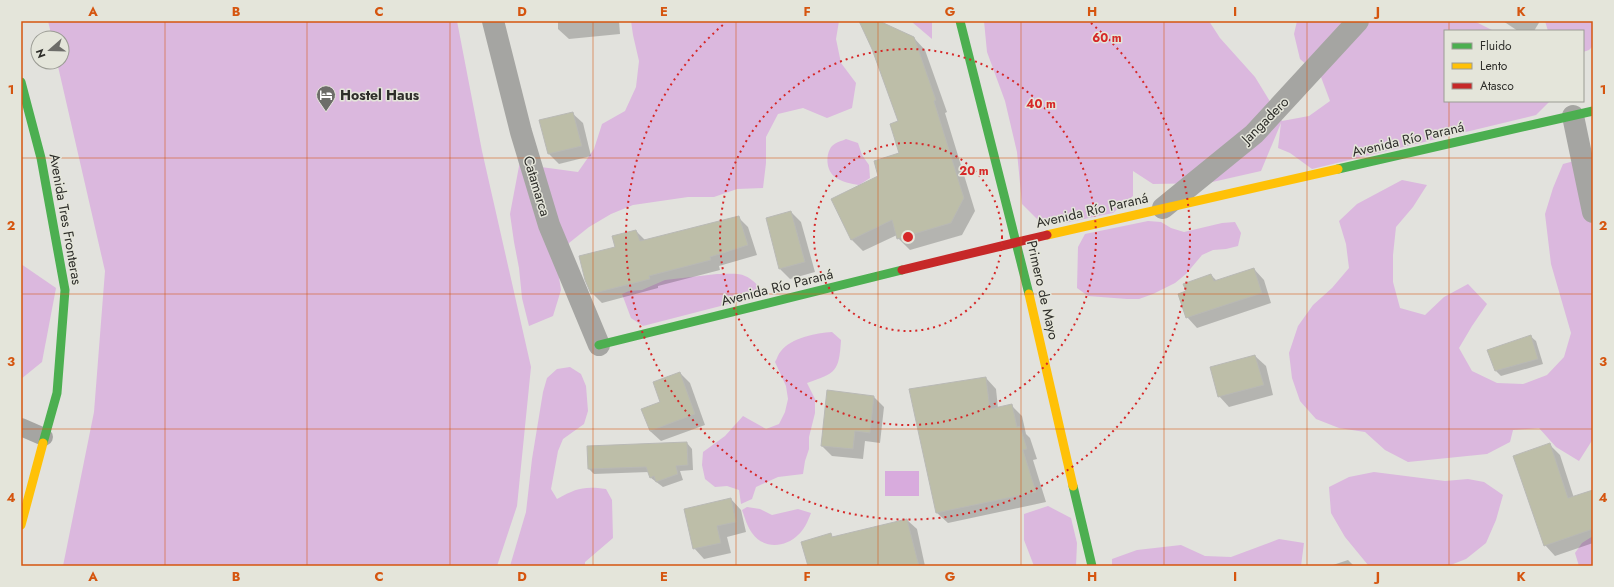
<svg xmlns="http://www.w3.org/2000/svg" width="1614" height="587" font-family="Jost,sans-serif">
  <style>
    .forest { fill: #dbb8de }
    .water { fill: #d8abdd }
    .shadow { fill: #0003 }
    .building { fill: #bdbea8; stroke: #b9b9b5 }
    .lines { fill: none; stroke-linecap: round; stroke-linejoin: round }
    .lane { stroke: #a5a5a2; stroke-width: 18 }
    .street { stroke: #a5a5a2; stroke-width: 22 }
    .fast { stroke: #4caf50; stroke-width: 9 }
    .slow { stroke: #ffc107; stroke-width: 9 }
    .jam { stroke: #c62828; stroke-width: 9 }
    .grid { fill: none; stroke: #d5550f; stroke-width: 1; stroke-opacity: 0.55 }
    .ring { fill: none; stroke: #d62828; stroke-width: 2; stroke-dasharray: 2 4 }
    .labels { text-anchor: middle; stroke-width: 3; stroke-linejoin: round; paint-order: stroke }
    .poi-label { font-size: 14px; font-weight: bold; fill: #2e2e2a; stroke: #e4e5da; text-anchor: start }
    .street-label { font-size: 14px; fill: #2e2e2a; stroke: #e4e5da }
    .centre { fill: #d62828; stroke: #e4e5da; stroke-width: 2 }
    .ring-label { font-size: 12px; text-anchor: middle; font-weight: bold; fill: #d62828; stroke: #e4e5da; stroke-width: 3; stroke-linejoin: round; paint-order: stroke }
    .neatline { fill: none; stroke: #d5550f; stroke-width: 1.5 }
    .grid-label { font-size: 13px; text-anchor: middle; font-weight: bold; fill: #d5550f }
  </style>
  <rect width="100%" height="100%" fill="#e2e2dd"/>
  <g class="forest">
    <polygon points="48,21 457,21 482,151 531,367 517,506 497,566 63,566 94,412 105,271 57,62 62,62 62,38 52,38"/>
    <polygon points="631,21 839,21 836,39 841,63 856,83 852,108 827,118 803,108 778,114 766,137 766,163 763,188 737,189 714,197 688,197 633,205 611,214 589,227 569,243 557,265 561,290 553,316 529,326 522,298 519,268 514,242 510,214 520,161 526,165 578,172 594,149 602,124 625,111 636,87 639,61 633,35"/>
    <polygon points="911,21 932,21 932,39 912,22"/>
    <polygon points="984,21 1209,21 1220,38 1255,77 1282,121 1309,116 1330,101 1321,77 1300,59 1294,34 1297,21 1474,21 1494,31 1445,31 1445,101 1550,101 1536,115 1312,169 1290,153 1278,148 1281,123 1261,171 1208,183 1153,184 1133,171 1133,196 1113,213 1065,223 1040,222 1022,204 1017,152 1005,101 987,52"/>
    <polygon points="1545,21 1593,21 1593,46 1589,50 1583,52 1583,31 1548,31"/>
    <path d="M846 139 858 143 862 155 869 165 870 178 859 185C851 184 842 182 835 177 826 171 825 154 832 146 836 142 842 141 846 139Z"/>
    <polygon points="1589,157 1593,160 1593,439 1579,461 1556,447 1539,428 1513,430 1510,442 1487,454 1408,462 1385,450 1365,432 1339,428 1316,419 1300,401 1292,378 1289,353 1298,326 1313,305 1332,288 1349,268 1346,244 1339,221 1357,204 1402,180 1427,185 1413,207 1396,227 1393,255 1393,282 1400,308 1425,315 1444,297 1468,284 1487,304 1472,326 1459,348 1472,371 1497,383 1523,384 1547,375 1564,357 1571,333 1551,264 1545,214 1553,188 1563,164"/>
    <polygon points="1148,221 1161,222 1171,228 1184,232 1222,223 1235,222 1241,233 1238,246 1226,249 1213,250 1202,255 1186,274 1175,283 1153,294 1139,299 1127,299 1088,296 1077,288 1078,247 1085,234"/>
    <polygon points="21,264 56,288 42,362 21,379"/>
    <path d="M717 274C740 274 745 271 762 290L752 294 740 301 643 326 631 318 622 294 629 291 642 290 665 280Z"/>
    <path d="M832 332 841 340C839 372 836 373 807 383L815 399V413L809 437V449L805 461 803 474 778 477 756 487 752 499 741 504 739 490 727 486 715 487 705 479 702 465 703 452 725 436 743 416 766 429 779 424 785 412 788 399 786 386 775 362C777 359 778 354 781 351 791 338 816 333 832 332Z"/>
    <path d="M570 367 581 374 586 386 588 411 584 424 563 439 558 451 551 489 557 499C577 488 584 486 606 489L612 500 613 538 585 562V566H510L526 512 532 459 543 392 547 378 557 369Z"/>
    <polygon points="1374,472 1445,481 1468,479 1484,482 1503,495 1496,520 1486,543 1466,559 1448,566 1368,565 1345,537 1331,513 1329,487 1349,477"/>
    <polygon points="1048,506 1071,518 1077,543 1076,566 1034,566 1024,540 1024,514"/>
    <path d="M747 507 760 509 772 515 798 509 811 513C808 521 804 530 798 535 785 548 763 549 752 533 747 526 745 518 742 510Z"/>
    <polygon points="1593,536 1593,566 1579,566 1575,553 1582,543"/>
    <polygon points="1279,539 1304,543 1301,566 1112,566 1112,559 1137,550 1181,545 1205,556 1231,557"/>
  </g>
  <rect class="water" x="885" y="471" width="34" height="25"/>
  <g class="shadow">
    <polygon points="558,21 619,21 620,34 569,39 558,29"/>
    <polygon points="860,21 877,21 913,37 925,50 947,112 945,113 975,211 962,235 910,250 898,238 897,235 863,251 851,239 880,177 900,154 899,122 873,48"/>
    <polygon points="1503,21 1540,21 1534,31 1518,31"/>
    <polygon points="572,113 583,123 591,156 559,164 549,154 540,121"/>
    <polygon points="791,212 801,222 815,272 790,279 779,268"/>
    <polygon points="738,217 748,227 757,255 719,266 720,270 658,286 658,288 602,303 592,293 616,248 636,231 646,241"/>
    <polygon points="1254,269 1264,280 1271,303 1197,328 1187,317 1187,291 1211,275 1217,281"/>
    <polygon points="1530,336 1536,341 1543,364 1501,376 1496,371"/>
    <polygon points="1255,356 1266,366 1273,395 1229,407 1219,396"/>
    <polygon points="680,373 690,383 705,425 661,441 650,431 662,403"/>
    <polygon points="986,378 996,389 998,408 1012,406 1022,416 1026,434 1030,438 1037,459 1033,460 1046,502 948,523 937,513"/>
    <polygon points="874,397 884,407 880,443 865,441 863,459 832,456 822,446"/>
    <polygon points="687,443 692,449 693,470 680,471 683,480 663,487 651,478 649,472 594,474 589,469 588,447"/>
    <polygon points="1549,444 1560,455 1574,498 1593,491 1593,543 1555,556 1545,545"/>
    <polygon points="731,499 741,510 746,532 727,537 731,553 704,559 694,548"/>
    <polygon points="907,520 917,529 925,566 828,566"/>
    <polygon points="1348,560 1354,566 1330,566"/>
  </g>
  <g class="building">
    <polygon points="859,21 879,21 914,37 936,100 934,101 964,198 951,223 897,239 892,220 851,240 831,199 878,176 874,161 899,153 890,124 898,121 872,49"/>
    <polygon points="573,112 582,146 548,154 539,120"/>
    <polygon points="791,211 805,262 779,269 766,218"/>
    <polygon points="739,216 748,245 710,257 711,260 649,276 650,279 591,294 585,280 579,256 615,247 612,236 636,230 640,241"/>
    <polygon points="1254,268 1262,293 1186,318 1178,294 1186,291 1183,284 1211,274 1214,281"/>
    <polygon points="1531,335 1538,359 1495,371 1487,350"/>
    <polygon points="1255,355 1264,385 1218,397 1210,367"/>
    <polygon points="680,372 695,414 650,431 641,409 660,402 653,382"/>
    <polygon points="986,377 990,409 1012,404 1017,427 1020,426 1027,449 1023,450 1036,492 936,513 909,389"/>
    <polygon points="827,390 874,396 870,433 855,431 853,449 821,446"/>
    <polygon points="687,442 688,465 676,466 678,474 656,482 654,476 650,478 646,467 588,469 587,446"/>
    <polygon points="1550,443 1568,498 1593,490 1593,529 1544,546 1513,456"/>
    <polygon points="731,498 736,522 717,526 721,543 693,549 684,509"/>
    <polygon points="907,519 919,566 808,566 801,542 831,533 832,537"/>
  </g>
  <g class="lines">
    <polyline class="lane" points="21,427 44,437"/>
    <g class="street">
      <polyline points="493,21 521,132 549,225 599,345"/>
      <polyline points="1573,116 1593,212"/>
      <polyline points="1163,208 1254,134 1358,21"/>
    </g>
    <g class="fast">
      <polyline points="960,21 1029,294"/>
      <polyline points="21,82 41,158 65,290 57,393 43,443"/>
      <polyline points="1338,169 1593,111"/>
      <polyline points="599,345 902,270"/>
      <polyline points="1073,486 1092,566"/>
    </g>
    <g class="slow">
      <polyline points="1047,235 1338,169"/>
      <polyline points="1029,294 1073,486"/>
      <polyline points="21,525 43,443"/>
    </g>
    <polyline class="jam" points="902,270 1047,235"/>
  </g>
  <path class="grid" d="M165 21V566M307 21V566M450 21V566M593 21V566M736 21V566M878 21V566M1021 21V566M1164 21V566M1307 21V566M1449 21V31M1449 101V566M21 158H1593M21 294H1593M21 429H1593"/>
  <g class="ring">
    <circle cx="908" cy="237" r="94"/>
    <circle cx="908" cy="237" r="188"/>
    <path d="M1091 23A282 282 0 1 1 725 23"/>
  </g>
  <defs>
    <symbol id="hotel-pin" viewBox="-11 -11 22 30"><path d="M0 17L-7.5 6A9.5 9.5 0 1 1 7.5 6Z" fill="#6d6d69" stroke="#e4e5da"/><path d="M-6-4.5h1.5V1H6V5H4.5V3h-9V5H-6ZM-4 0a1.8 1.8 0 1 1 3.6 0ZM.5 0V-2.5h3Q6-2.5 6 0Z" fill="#fff"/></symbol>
  </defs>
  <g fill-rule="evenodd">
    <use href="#hotel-pin" x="315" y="84" width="22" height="30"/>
  </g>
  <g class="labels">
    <g class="poi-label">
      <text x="340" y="100">Hostel Haus</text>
    </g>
    <g class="street-label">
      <text transform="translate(1265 120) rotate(-45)" y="5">Jangadero</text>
      <text transform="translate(1408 139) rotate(-13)" y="5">Avenida Río Paraná</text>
      <text transform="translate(537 186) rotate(73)" y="5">Catamarca</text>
      <text transform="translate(1092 210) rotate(-13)" y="5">Avenida Río Paraná</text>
      <text transform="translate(66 219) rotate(80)" y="5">Avenida Tres Fronteras</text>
      <text transform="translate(777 287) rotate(-14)" y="5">Avenida Río Paraná</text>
      <text transform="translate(1043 290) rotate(77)" y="5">Primero de Mayo</text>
    </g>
  </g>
  <circle cx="908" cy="237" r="6" class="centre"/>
  <g class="ring-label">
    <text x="1107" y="42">60 m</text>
    <text x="1041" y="108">40 m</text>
    <text x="974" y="175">20 m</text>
  </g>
  <rect width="1614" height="587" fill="none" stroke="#e4e5da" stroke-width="44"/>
  <rect x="1444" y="30" width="140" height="72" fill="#e4e5da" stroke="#9b9c94"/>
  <rect x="1452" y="43" width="20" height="6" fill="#4caf50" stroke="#9b9c94"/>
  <text x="1480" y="50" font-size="12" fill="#2e2e2a">Fluido</text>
  <rect x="1452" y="63" width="20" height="6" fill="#ffc107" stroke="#9b9c94"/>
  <text x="1480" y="70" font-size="12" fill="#2e2e2a">Lento</text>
  <rect x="1452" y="83" width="20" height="6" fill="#c62828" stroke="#9b9c94"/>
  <text x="1480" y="90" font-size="12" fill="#2e2e2a">Atasco</text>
  <g transform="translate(50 50) rotate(250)"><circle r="19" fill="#e4e5da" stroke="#9b9c94"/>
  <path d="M0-3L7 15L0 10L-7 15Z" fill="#6d6d69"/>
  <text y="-6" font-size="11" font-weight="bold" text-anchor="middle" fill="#2e2e2a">N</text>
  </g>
  <rect x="22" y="22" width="1570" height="543" class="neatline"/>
  <g class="grid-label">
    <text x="93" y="16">A</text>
    <text x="236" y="16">B</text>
    <text x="379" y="16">C</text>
    <text x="522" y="16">D</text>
    <text x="664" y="16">E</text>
    <text x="807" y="16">F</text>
    <text x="950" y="16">G</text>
    <text x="1092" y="16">H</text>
    <text x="1235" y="16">I</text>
    <text x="1378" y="16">J</text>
    <text x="1521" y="16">K</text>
    <text x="11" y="94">1</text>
    <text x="1603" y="94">1</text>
    <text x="11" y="230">2</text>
    <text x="1603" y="230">2</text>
    <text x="11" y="366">3</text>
    <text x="1603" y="366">3</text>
    <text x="11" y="502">4</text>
    <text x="1603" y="502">4</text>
    <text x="93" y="581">A</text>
    <text x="236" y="581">B</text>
    <text x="379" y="581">C</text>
    <text x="522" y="581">D</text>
    <text x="664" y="581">E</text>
    <text x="807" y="581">F</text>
    <text x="950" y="581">G</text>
    <text x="1092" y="581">H</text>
    <text x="1235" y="581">I</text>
    <text x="1378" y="581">J</text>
    <text x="1521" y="581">K</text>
  </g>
</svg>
